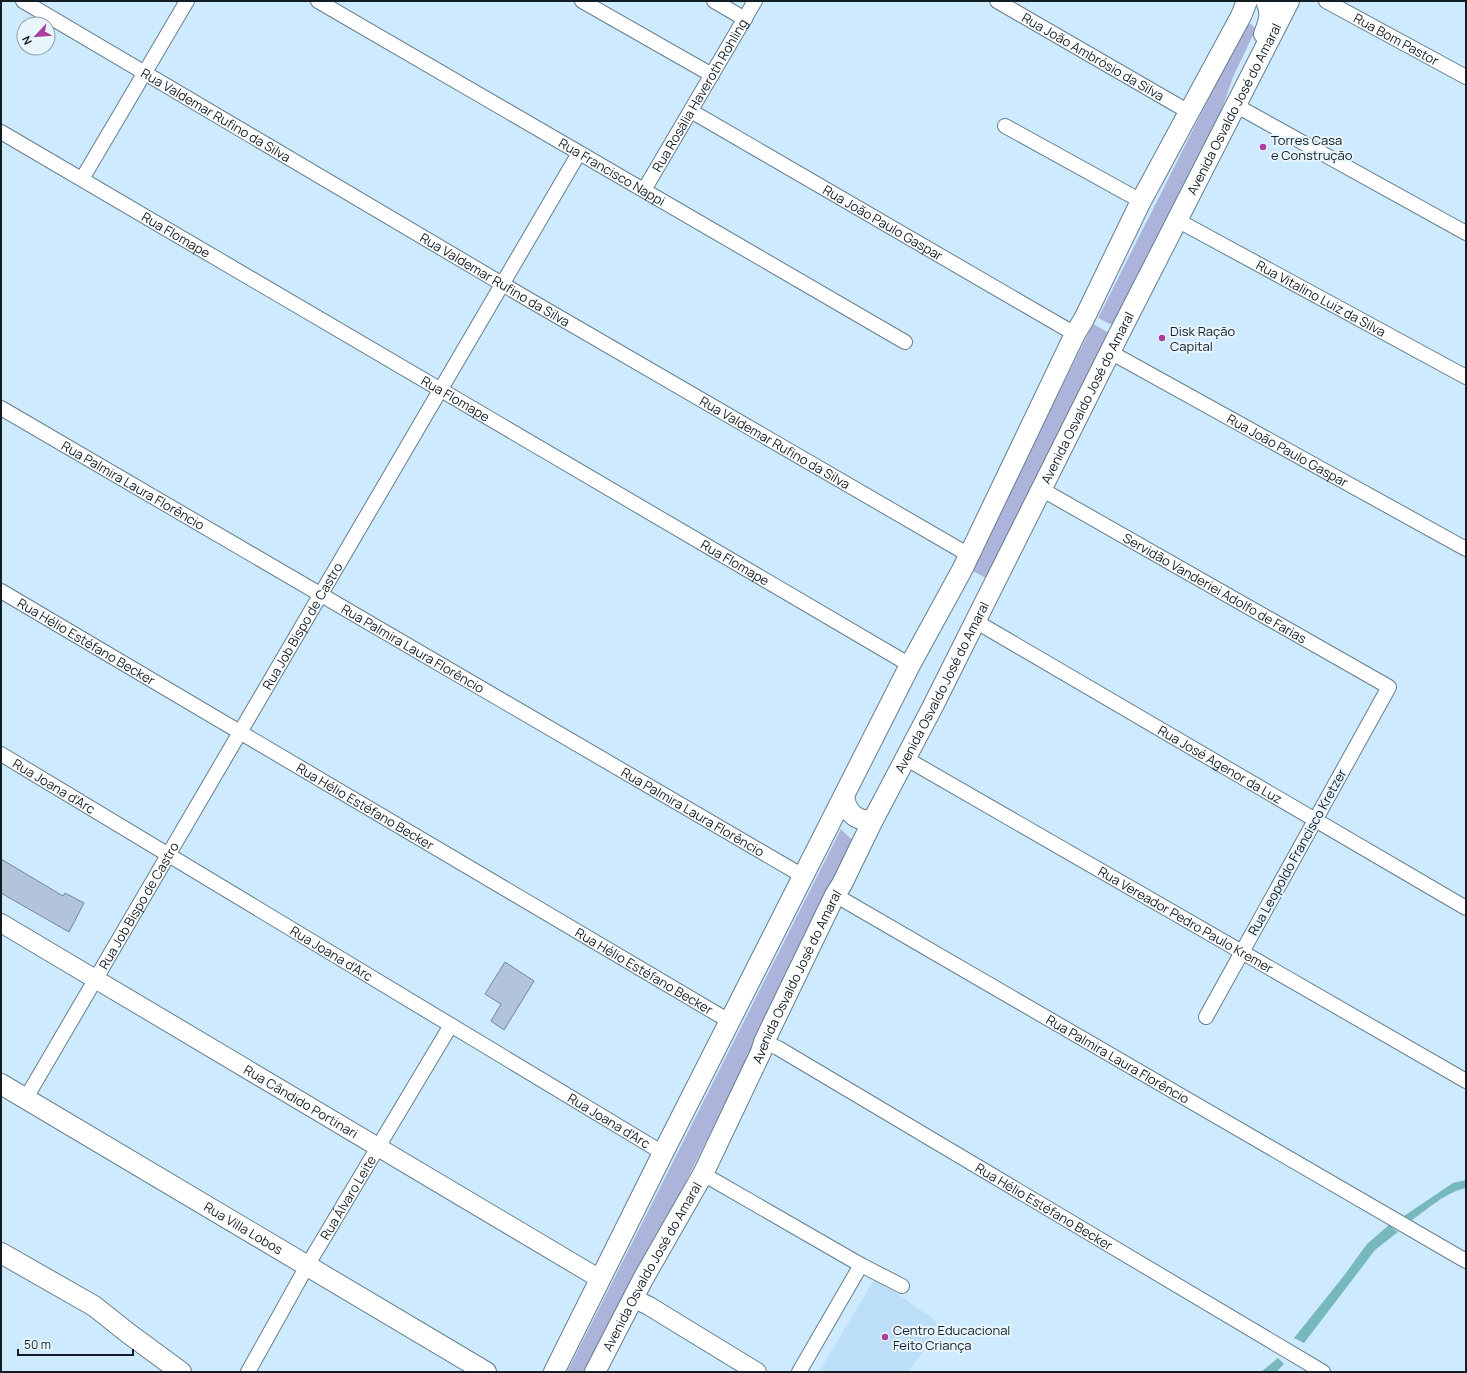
<svg xmlns="http://www.w3.org/2000/svg" width="1467" height="1373" font-family="Manrope,sans-serif">
  <style>
    .built { fill: #bcdef7 }
    .green { fill: #acb4db }
    .water { fill: #77b8bc }
    .building { fill: #b2c4dc; stroke: #74849b }
    .lines { fill: none; stroke-linecap: round; stroke-linejoin: round }
    .minor-casing { stroke: #657e8f; stroke-width: 16 }
    .tertiary-casing { stroke: #657e8f; stroke-width: 20 }
    .secondary-casing { stroke: #657e8f; stroke-width: 22 }
    .minor { stroke: #fff; stroke-width: 14 }
    .tertiary { stroke: #fff; stroke-width: 18 }
    .secondary { stroke: #fff; stroke-width: 20 }
    .poi-dot { fill: #ab3f9f; stroke: #e9f5fd; stroke-width: 1.5 }
    .labels { text-anchor: middle; stroke-width: 4; stroke-linejoin: round; paint-order: stroke }
    .street-label { font-size: 13px; fill: #131e24; stroke: #e9f5fd }
    .poi-label { font-size: 13px; fill: #131e24; stroke: #e9f5fd; text-anchor: start }
  </style>
  <rect width="100%" height="100%" fill="#ceeafe"/>
  <polygon class="built" points="875,1278 937,1322 923,1352 907,1372 893,1371 819,1372"/>
  <g class="green">
    <polygon points="1251,24 1256,29 1233,77 1214,132 1114,326 1098,318 1246,25"/>
    <polygon points="1093,324 1111,334 988,579 971,570"/>
    <polygon points="841,829 849,837 857,842 590,1372 567,1372"/>
  </g>
  <g class="water">
    <path d="M1466 1180V1188C1446 1192 1428 1209 1412 1220L1404 1216 1453 1183Z"/>
    <polygon points="1389,1225 1398,1232 1375,1250 1304,1343 1294,1338 1343,1277 1367,1244"/>
    <polygon points="1278,1358 1284,1364 1276,1372 1261,1372"/>
  </g>
  <g class="building">
    <polygon points="1,859 63,896 65,893 84,903 69,932 1,893"/>
    <polygon points="505,962 534,981 504,1030 491,1021 501,1004 485,994"/>
  </g>
  <g class="lines">
    <defs>
      <g id="minor">
        <path id="s1" d="M23 1 526 298 969 555"/>
        <path id="s2" d="M318 1 905 342"/>
        <polyline points="582,1 712,75"/>
        <polyline points="714,1 745,19"/>
        <path id="s3" d="M997 1 1189 112"/>
        <path id="s4" d="M1326 1 1466 77"/>
        <polyline points="1235,105 1466,233"/>
        <path id="s5" d="M691 111 1075 334"/>
        <polyline points="1005,126 1141,201"/>
        <path id="s6" d="M1 132 910 665"/>
        <polyline points="82,179 187,1"/>
        <path id="s7" d="M644 190 755 1"/>
        <path id="s8" d="M1177 220 1466 377"/>
        <path id="s9" d="M1110 352 1466 549"/>
        <path id="s10" d="M1 408 803 876"/>
        <path id="s11" d="M1041 489 1389 687 1206 1017"/>
        <path id="s12" d="M1 591 729 1021"/>
        <path id="s13" d="M975 621 1466 908"/>
        <path id="s14" d="M1 754 663 1153"/>
        <path id="s15" d="M905 758 1466 1081"/>
        <path id="s16" d="M835 895 1466 1261"/>
        <path id="s17" d="M764 1042 778 1048 1323 1372"/>
        <path id="s18" d="M26 1098 579 153"/>
        <polyline points="703,1174 861,1265 902,1286"/>
        <path id="s19" d="M248 1372 307 1266 451 1025"/>
        <polyline points="799,1372 861,1265"/>
      </g>
      <g id="tertiary">
        <path id="s20" d="M1 923 600 1279"/>
        <polyline points="633,1298 649,1306 757,1372"/>
      </g>
      <g id="secondary">
        <path d="M1264 34C1269 22 1272 13 1266 1"/>
        <path d="M844 796C846 813 857 822 873 820"/>
        <path id="s21" d="M1 1084 486 1372"/>
        <polyline points="1,1253 94,1306 128,1333 181,1372"/>
        <polyline points="554,1372 663,1153 910,665 962,570 1075,334 1084,319 1141,201 1241,16 1247,1"/>
        <path id="s22" d="M595 1372 643 1279 703 1174 761 1052 764 1042 835 895 842 884 873 820 932 708 1118 336 1289 1"/>
      </g>
    </defs>
    <use href="#minor" class="minor-casing"/>
    <use href="#tertiary" class="tertiary-casing"/>
    <use href="#secondary" class="secondary-casing"/>
    <use href="#minor" class="minor"/>
    <use href="#tertiary" class="tertiary"/>
    <use href="#secondary" class="secondary"/>
  </g>
  <g class="poi-dot">
    <circle cx="1263" cy="147" r="4"/>
    <circle cx="1162" cy="338" r="4"/>
    <circle cx="885" cy="1337" r="4"/>
  </g>
  <g class="labels">
    <g class="street-label">
      <text dy="5" stroke="none"><textPath href="#s4" startOffset="80">Rua Bom Pastor</textPath></text>
      <text dy="5" stroke="none"><textPath href="#s3" startOffset="111">Rua João Ambrósio da Silva</textPath></text>
      <text dy="5" stroke="none"><textPath href="#s7" startOffset="110">Rua Rosália Haveroth Rohling</textPath></text>
      <text dy="5" stroke="none"><textPath href="#s22" startOffset="1416">Avenida Osvaldo José do Amaral</textPath></text>
      <text dy="5" stroke="none"><textPath href="#s1" startOffset="224">Rua Valdemar Rufino da Silva</textPath></text>
      <text dy="5" stroke="none"><textPath href="#s2" startOffset="340">Rua Francisco Nappi</textPath></text>
      <text dy="5" stroke="none"><textPath href="#s5" startOffset="222">Rua João Paulo Gaspar</textPath></text>
      <text dy="5" stroke="none"><textPath href="#s6" startOffset="203">Rua Flomape</textPath></text>
      <text dy="5" stroke="none"><textPath href="#s1" startOffset="548">Rua Valdemar Rufino da Silva</textPath></text>
      <text dy="5" stroke="none"><textPath href="#s8" startOffset="164">Rua Vitalino Luiz da Silva</textPath></text>
      <text dy="5" stroke="none"><textPath href="#s22" startOffset="1092">Avenida Osvaldo José do Amaral</textPath></text>
      <text dy="5" stroke="none"><textPath href="#s6" startOffset="527">Rua Flomape</textPath></text>
      <text dy="5" stroke="none"><textPath href="#s1" startOffset="872">Rua Valdemar Rufino da Silva</textPath></text>
      <text dy="5" stroke="none"><textPath href="#s9" startOffset="203">Rua João Paulo Gaspar</textPath></text>
      <text dy="5" stroke="none"><textPath href="#s10" startOffset="153">Rua Palmira Laura Florêncio</textPath></text>
      <text dy="5" stroke="none"><textPath href="#s6" startOffset="851">Rua Flomape</textPath></text>
      <text dy="5" stroke="none"><textPath href="#s11" startOffset="200">Servidão Vanderiei Adolfo de Farias</textPath></text>
      <text dy="5" stroke="none"><textPath href="#s18" startOffset="547">Rua Job Bispo de Castro</textPath></text>
      <text dy="5" stroke="none"><textPath href="#s12" startOffset="99">Rua Hélio Estéfano Becker</textPath></text>
      <text dy="5" stroke="none"><textPath href="#s10" startOffset="477">Rua Palmira Laura Florêncio</textPath></text>
      <text dy="5" stroke="none"><textPath href="#s22" startOffset="768">Avenida Osvaldo José do Amaral</textPath></text>
      <text dy="5" stroke="none"><textPath href="#s13" startOffset="284">Rua José Agenor da Luz</textPath></text>
      <text dy="5" stroke="none"><textPath href="#s14" startOffset="62">Rua Joana d'Arc</textPath></text>
      <text dy="5" stroke="none"><textPath href="#s12" startOffset="423">Rua Hélio Estéfano Becker</textPath></text>
      <text dy="5" stroke="none"><textPath href="#s10" startOffset="801">Rua Palmira Laura Florêncio</textPath></text>
      <text transform="translate(1297 852) rotate(-61)" y="5">Rua Leopoldo Francisco Kretzer</text>
      <text dy="5" stroke="none"><textPath href="#s18" startOffset="223">Rua Job Bispo de Castro</textPath></text>
      <text dy="5" stroke="none"><textPath href="#s15" startOffset="324">Rua Vereador Pedro Paulo Kremer</textPath></text>
      <text dy="5" stroke="none"><textPath href="#s14" startOffset="386">Rua Joana d'Arc</textPath></text>
      <text dy="5" stroke="none"><textPath href="#s12" startOffset="747">Rua Hélio Estéfano Becker</textPath></text>
      <text dy="5" stroke="none"><textPath href="#s22" startOffset="444">Avenida Osvaldo José do Amaral</textPath></text>
      <text dy="5" stroke="none"><textPath href="#s16" startOffset="327">Rua Palmira Laura Florêncio</textPath></text>
      <text dy="5" stroke="none"><textPath href="#s20" startOffset="349">Rua Cândido Portinari</textPath></text>
      <text dy="5" stroke="none"><textPath href="#s14" startOffset="710">Rua Joana d'Arc</textPath></text>
      <text dy="5" stroke="none"><textPath href="#s19" startOffset="201">Rua Álvaro Leite</textPath></text>
      <text dy="5" stroke="none"><textPath href="#s17" startOffset="325">Rua Hélio Estéfano Becker</textPath></text>
      <text dy="5" stroke="none"><textPath href="#s21" startOffset="282">Rua Villa Lobos</textPath></text>
      <text dy="5" stroke="none"><textPath href="#s22" startOffset="120">Avenida Osvaldo José do Amaral</textPath></text>
    </g>
    <g class="poi-label">
      <text x="1271" y="145">Torres Casa<tspan x="1271" dy="15">e Construção</tspan></text>
      <text x="1170" y="336">Disk Ração<tspan x="1170" dy="15">Capital</tspan></text>
      <text x="893" y="1335">Centro Educacional<tspan x="893" dy="15">Feito Criança</tspan></text>
    </g>
  </g>
  <rect width="1467" height="1373" fill="none" stroke="#131e24" stroke-width="4"/>
  <g transform="translate(36 36) rotate(244)"><circle r="19" fill="#e9f5fd" stroke="#939fa6"/>
  <path d="M0-3L7 15L0 10L-7 15Z" fill="#ab3f9f"/>
  <text y="-6" font-size="11" font-weight="bold" text-anchor="middle" fill="#131e24">N</text>
  </g>
  <path d="M18 1349v6h115v-6" fill="none" stroke="#131e24" stroke-width="2"/>
  <text x="24" y="1349" font-size="12" fill="#131e24" stroke="#e9f5fd" stroke-width="3" paint-order="stroke">50 m</text>
</svg>
